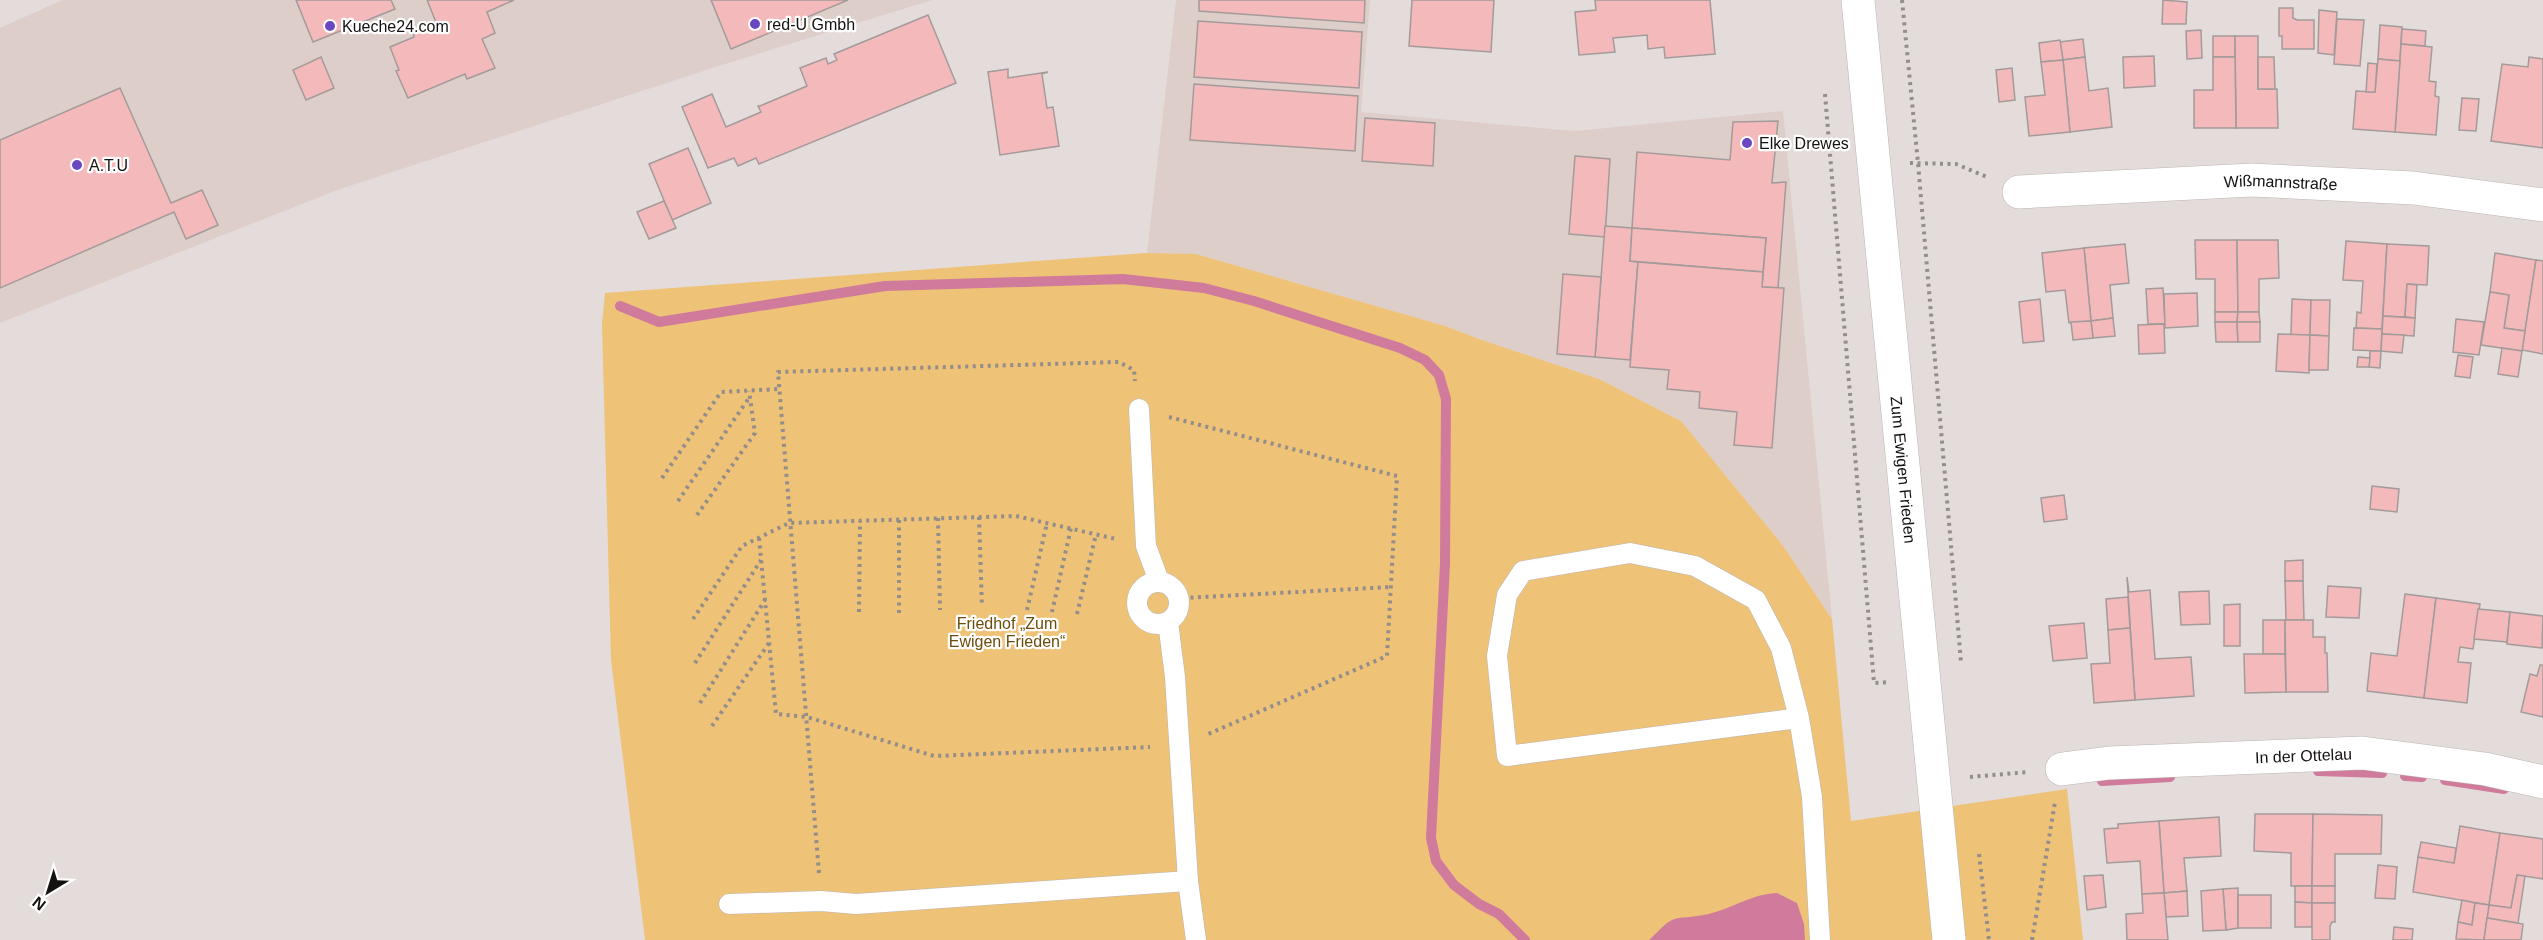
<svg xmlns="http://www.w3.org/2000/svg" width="2543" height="940" font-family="Arial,sans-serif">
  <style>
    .built { fill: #decec9 }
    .green { fill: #eec277 }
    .water { fill: #d07a9c }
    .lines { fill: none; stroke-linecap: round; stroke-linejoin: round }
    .stream { stroke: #d07a9c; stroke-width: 10 }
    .building { fill: #f4b9bb; stroke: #a39b9b; stroke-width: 1.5 }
    .service-casing { stroke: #bcb5b2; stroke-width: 21 }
    .minor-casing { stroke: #bcb5b2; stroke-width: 34 }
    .path { stroke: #938d8b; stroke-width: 4; stroke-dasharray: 3 4.5; stroke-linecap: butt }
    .service { stroke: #fff; stroke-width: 20 }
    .minor { stroke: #fff; stroke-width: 33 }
    .poi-dot { fill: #6947c0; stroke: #fff; stroke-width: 2 }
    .labels { text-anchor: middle; stroke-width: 4.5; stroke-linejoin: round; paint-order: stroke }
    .poi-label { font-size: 16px; fill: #141110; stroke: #fff; text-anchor: start }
    .street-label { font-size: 16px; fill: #141110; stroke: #fff }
    .park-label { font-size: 16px; fill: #6c4d0b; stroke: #fff }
  </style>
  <rect width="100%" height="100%" fill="#e4dcda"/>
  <g class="built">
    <polygon points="62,0 932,0 722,65 340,189 0,323 0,28"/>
    <polygon points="1176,0 1370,0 1361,112 1575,131 1783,111 1832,619 1784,547 1681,421 1599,379 1482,340 1445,326 1196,254 1147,253"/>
  </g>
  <polygon class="green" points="1146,253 1196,254 1445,326 1482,340 1599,379 1681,421 1784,547 1832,619 1851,821 2067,789 2083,940 645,940 611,660 602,325 605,293"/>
  <path class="water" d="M1777 893 1797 903 1804 924 1805 940H1649C1656 934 1662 926 1670 921 1679 916 1687 918 1697 916 1727 913 1748 894 1777 893Z"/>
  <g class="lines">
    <g class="stream">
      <polyline points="620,306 659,322 885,286 1123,279 1204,288 1254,301 1400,348 1425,360 1439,375 1446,399 1445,564 1431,838 1436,861 1454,885 1479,904 1499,914 1525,940"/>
      <polyline points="2318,771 2382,773"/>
      <polyline points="2405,776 2422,777"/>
      <polyline points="2445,780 2504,789"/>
      <polyline points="2102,781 2170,777"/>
    </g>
  </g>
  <g class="building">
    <polygon points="296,0 391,0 395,9 313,42"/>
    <polygon points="427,0 514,0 487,12 495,33 482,39 495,68 467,79 465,74 408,98 396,71 399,70 390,47 414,37 413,32 436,22"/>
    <polygon points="711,0 848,0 731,49"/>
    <polygon points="1199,0 1365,0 1364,23 1199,11"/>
    <polygon points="1412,0 1494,0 1491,52 1409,46"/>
    <polygon points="1595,0 1710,0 1715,54 1665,58 1664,47 1648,49 1647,35 1613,38 1615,52 1579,55 1575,12 1596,10"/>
    <polygon points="2163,0 2187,2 2186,24 2162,24"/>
    <polygon points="2279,8 2293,8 2293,18 2297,20 2314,20 2314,49 2282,49 2282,36 2279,36"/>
    <polygon points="2319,10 2337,12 2334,55 2318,53"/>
    <polygon points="928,15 956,83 759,164 756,158 738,166 734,158 708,168 682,107 712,94 726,127 761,112 758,106 760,106 807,86 800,68 826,58 828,64 837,60 834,54"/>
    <polygon points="2337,19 2364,20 2360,66 2334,64"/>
    <polygon points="1198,21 1362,32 1359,88 1194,77"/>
    <polygon points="2380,25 2402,27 2400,61 2378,59"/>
    <polygon points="2402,29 2426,31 2425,46 2401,44"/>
    <polygon points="2201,30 2202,58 2187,59 2186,31"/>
    <rect x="2213" y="36" width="22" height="21"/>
    <polygon points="2235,36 2258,36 2258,89 2277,89 2278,128 2236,128"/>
    <polygon points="2083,39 2085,57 2063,60 2060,42"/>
    <polygon points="2060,40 2063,60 2041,62 2039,43"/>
    <polygon points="2401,44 2432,47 2429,81 2436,82 2435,96 2439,97 2436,135 2395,132"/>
    <polygon points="2154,56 2155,86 2124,88 2123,57"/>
    <polygon points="321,57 334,88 306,100 293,70"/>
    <polygon points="2085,57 2089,91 2108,88 2112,127 2070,132 2063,60"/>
    <polygon points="2213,57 2235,57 2236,128 2194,128 2194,90 2213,90"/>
    <polygon points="2258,57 2274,57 2275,89 2258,89"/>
    <polygon points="2529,57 2543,59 2543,148 2491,141 2502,64 2528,67"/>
    <polygon points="2378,59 2400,61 2395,132 2353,129 2356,91 2375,92"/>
    <polygon points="2063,60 2070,132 2029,136 2025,97 2045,95 2041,62"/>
    <polygon points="2368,63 2377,64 2375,92 2366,92"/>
    <polygon points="2012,68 2015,100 1999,102 1996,70"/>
    <polygon points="1008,69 1008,78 1048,72 1042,74 1047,108 1053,107 1059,146 1000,155 988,72"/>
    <polygon points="1194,84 1358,96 1355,151 1190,140"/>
    <polygon points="120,88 171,203 202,190 218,225 186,239 174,212 0,288 0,140"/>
    <polygon points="2462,98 2479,99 2476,131 2459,130"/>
    <polygon points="1365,118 1435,123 1433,166 1362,161"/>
    <polygon points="1778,121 1772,183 1786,182 1778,288 1762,287 1766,238 1632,228 1637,152 1730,160 1733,122"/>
    <polygon points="688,148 711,203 672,220 649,164"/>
    <polygon points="1575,156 1610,159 1605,237 1569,234"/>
    <polygon points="664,201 676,228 649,239 637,212"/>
    <polygon points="1605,226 1632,228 1630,261 1638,262 1630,360 1595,357"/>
    <polygon points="1632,228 1766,238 1763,272 1630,261"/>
    <polygon points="2195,240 2237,240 2238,312 2215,312 2215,279 2196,279"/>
    <polygon points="2237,240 2278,240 2279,278 2259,279 2259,312 2238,312"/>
    <polygon points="2346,241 2387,244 2382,329 2356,328 2357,312 2361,313 2363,281 2343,280"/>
    <polygon points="2125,244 2129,283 2110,285 2113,318 2091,321 2084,248"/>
    <polygon points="2387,244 2429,246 2427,285 2407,284 2405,317 2383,316"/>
    <polygon points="2084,248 2091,321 2069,323 2065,290 2046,292 2042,253"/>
    <polygon points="2495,253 2536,260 2525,331 2504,328 2509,295 2490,292"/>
    <polygon points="2536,260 2543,261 2543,354 2522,350"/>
    <polygon points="1638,262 1763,272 1762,287 1784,288 1772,448 1734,445 1737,412 1699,408 1700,392 1667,389 1669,370 1630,367"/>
    <polygon points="1563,274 1601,277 1595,357 1557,354"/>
    <polygon points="2407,284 2417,285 2415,318 2405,317"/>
    <polygon points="2163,288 2165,324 2148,324 2146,289"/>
    <polygon points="2490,292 2509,295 2504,328 2525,331 2522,351 2481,345"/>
    <polygon points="2197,293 2198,326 2165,328 2164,294"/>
    <polygon points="2040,299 2044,341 2023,343 2019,302"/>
    <polygon points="2292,299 2311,300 2310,335 2291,335"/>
    <polygon points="2311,300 2330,300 2329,336 2310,335"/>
    <polygon points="2215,312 2238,312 2237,322 2215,322"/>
    <polygon points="2238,312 2259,312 2260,322 2237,322"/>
    <polygon points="2383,316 2415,318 2414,336 2382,334"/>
    <polygon points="2113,318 2115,336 2093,338 2091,321"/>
    <polygon points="2456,319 2484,322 2479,355 2453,352"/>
    <polygon points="2091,321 2093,338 2073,340 2071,322"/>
    <polygon points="2215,322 2237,322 2238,342 2216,342"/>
    <polygon points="2237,322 2260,322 2260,342 2238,342"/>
    <polygon points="2164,324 2165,353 2139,354 2138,325"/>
    <polygon points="2354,328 2382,329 2381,351 2353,350"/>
    <polygon points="2278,334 2310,335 2309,373 2276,371"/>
    <polygon points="2382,334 2404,335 2402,353 2381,351"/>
    <polygon points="2310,335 2329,336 2328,370 2309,370"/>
    <polygon points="2502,348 2522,351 2518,377 2498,374"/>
    <polygon points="2370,351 2381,351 2380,368 2369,367"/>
    <polygon points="2458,355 2473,357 2470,378 2455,376"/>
    <polygon points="2358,357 2370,358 2369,367 2357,367"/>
    <polygon points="2372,486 2399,489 2397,512 2370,509"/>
    <polygon points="2064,495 2067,519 2044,522 2041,498"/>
    <polygon points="2303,560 2303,581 2285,581 2285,561"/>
    <polygon points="2127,577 2129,592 2150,590 2155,659 2191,657 2194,696 2135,700"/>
    <polygon points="2285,581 2303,581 2304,620 2286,620"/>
    <polygon points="2328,586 2361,588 2359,618 2326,617"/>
    <polygon points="2209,591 2210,624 2181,625 2179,592"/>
    <polygon points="2405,594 2436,598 2424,698 2367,691 2371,653 2397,656"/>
    <polygon points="2128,597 2130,628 2108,630 2106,599"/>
    <polygon points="2436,598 2480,604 2473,649 2460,647 2458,662 2471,663 2467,703 2424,698"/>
    <polygon points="2240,604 2240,646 2224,646 2224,605"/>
    <polygon points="2478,609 2510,612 2507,642 2474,639"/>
    <polygon points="2510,612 2543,616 2542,648 2507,644"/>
    <rect x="2263" y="620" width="22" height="34"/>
    <polygon points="2285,620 2313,620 2313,637 2325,637 2325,653 2327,653 2328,692 2286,692"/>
    <polygon points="2084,623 2087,658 2053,661 2049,626"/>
    <polygon points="2130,628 2135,700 2094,703 2091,664 2110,663 2108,630"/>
    <polygon points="2244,654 2285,654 2286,692 2245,693"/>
    <polygon points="2540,665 2543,665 2543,717 2521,712 2530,674 2537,676"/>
    <polygon points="2255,814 2313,814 2312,886 2291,886 2291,853 2254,851"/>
    <polygon points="2313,814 2382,815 2381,854 2335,854 2335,886 2312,886"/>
    <polygon points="2219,817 2221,856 2184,858 2187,891 2164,893 2159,821"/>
    <polygon points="2159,821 2164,893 2142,894 2140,861 2107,863 2104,829 2118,828 2118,824"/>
    <polygon points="2460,826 2500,833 2489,905 2413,892 2418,857 2454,863"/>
    <polygon points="2500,833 2543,839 2543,879 2517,875 2511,908 2489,905"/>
    <polygon points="2421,842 2456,848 2454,863 2418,857"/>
    <polygon points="2378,865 2397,867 2395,899 2375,898"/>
    <polygon points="2103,875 2106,907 2087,910 2084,876"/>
    <polygon points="2517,875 2525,876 2518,923 2487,918 2489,905 2511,908"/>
    <polygon points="2295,886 2312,886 2312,903 2295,902"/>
    <rect x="2312" y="886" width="23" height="17"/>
    <polygon points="2238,888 2238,928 2226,930 2223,889"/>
    <polygon points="2223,889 2226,930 2203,931 2201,891"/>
    <polygon points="2187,891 2188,916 2166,917 2164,893"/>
    <polygon points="2164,893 2168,940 2127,940 2126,914 2143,913 2142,894"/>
    <rect x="2238" y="895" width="33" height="33"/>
    <polygon points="2462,900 2475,903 2472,925 2458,922"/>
    <polygon points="2295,902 2312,903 2312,927 2295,927"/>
    <polygon points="2312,903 2335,903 2335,922 2332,922 2330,926 2330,940 2312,940"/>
    <polygon points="2475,903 2489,905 2484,940 2456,939 2458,922 2472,925"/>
    <polygon points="2487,918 2523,924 2521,940 2484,940"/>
    <polygon points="2394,927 2413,929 2412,940 2393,940"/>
  </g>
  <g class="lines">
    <defs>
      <g id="service">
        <polyline points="1139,409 1146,546 1159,581"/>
        <circle cx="1158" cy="603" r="21"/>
        <polyline points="1168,622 1175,677 1188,881 1196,940"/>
        <polyline points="1799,718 1507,756 1497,656 1507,595 1523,571 1630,553 1695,566 1756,600 1781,648 1799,718 1812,797 1820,940"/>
        <polyline points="729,904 821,901 856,904 1188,881"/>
      </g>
      <g id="minor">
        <path id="s1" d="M1858 0 1949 940"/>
        <path id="s2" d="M2019 192 2252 180 2413 188 2543 205"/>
        <path id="s3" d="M2062 769 2109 763 2362 753 2485 769 2543 782"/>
      </g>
    </defs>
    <use href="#service" class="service-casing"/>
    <use href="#minor" class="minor-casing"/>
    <g class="path">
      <polyline points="1902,0 1918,163 1961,662"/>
      <polyline points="1825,94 1874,683 1890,682"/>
      <polyline points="1910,163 1956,164 1987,177"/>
      <polyline points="1169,417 1397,476 1387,656 1206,735"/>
      <polyline points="662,478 721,392 779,389"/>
      <polyline points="678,501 749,398"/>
      <polyline points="697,515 755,433 749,391"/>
      <polyline points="979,517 982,607"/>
      <polyline points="938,518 940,610"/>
      <polyline points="899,520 899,615"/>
      <polyline points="759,538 776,714 807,717 934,756 1150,747"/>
      <polyline points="1183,598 1391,587"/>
      <polyline points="1027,610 1047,523"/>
      <polyline points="859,612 860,521"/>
      <polyline points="1052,612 1071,528"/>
      <polyline points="1077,614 1096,534"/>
      <polyline points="693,619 742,546 789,523 1016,516 1116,539"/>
      <polyline points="695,663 761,560"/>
      <polyline points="700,703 765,600"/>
      <polyline points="712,726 769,643"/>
      <polyline points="1970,777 2028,772"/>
      <polyline points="1979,854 1989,940"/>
      <polyline points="819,873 778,372 1119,362 1134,370 1135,381"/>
      <polyline points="2032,940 2055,802"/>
    </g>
    <use href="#service" class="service"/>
    <use href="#minor" class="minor"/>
  </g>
  <g class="poi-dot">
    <circle cx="755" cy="24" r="6"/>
    <circle cx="330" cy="26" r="6"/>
    <circle cx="1747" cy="143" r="6"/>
    <circle cx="77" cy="165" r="6"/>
  </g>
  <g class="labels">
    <g class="poi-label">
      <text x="767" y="30">red-U Gmbh</text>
      <text x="342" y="32">Kueche24.com</text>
      <text x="1759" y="149">Elke Drewes</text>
      <text x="89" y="171">A.T.U</text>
    </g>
    <g class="street-label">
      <text dy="6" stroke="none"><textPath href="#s2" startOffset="262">Wißmannstraße</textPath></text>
      <text dy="6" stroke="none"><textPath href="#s1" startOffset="472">Zum Ewigen Frieden</textPath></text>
      <text dy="6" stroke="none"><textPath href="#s3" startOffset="242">In der Ottelau</textPath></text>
    </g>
    <g class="park-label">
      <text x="1007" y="629">Friedhof „Zum<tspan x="1007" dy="18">Ewigen Frieden“</tspan></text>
    </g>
  </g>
  <g transform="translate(48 892) rotate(218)" stroke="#ffffff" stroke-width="4.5" paint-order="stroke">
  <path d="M0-4.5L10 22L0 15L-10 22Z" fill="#141110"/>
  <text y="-9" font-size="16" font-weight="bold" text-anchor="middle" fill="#141110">N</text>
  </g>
</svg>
